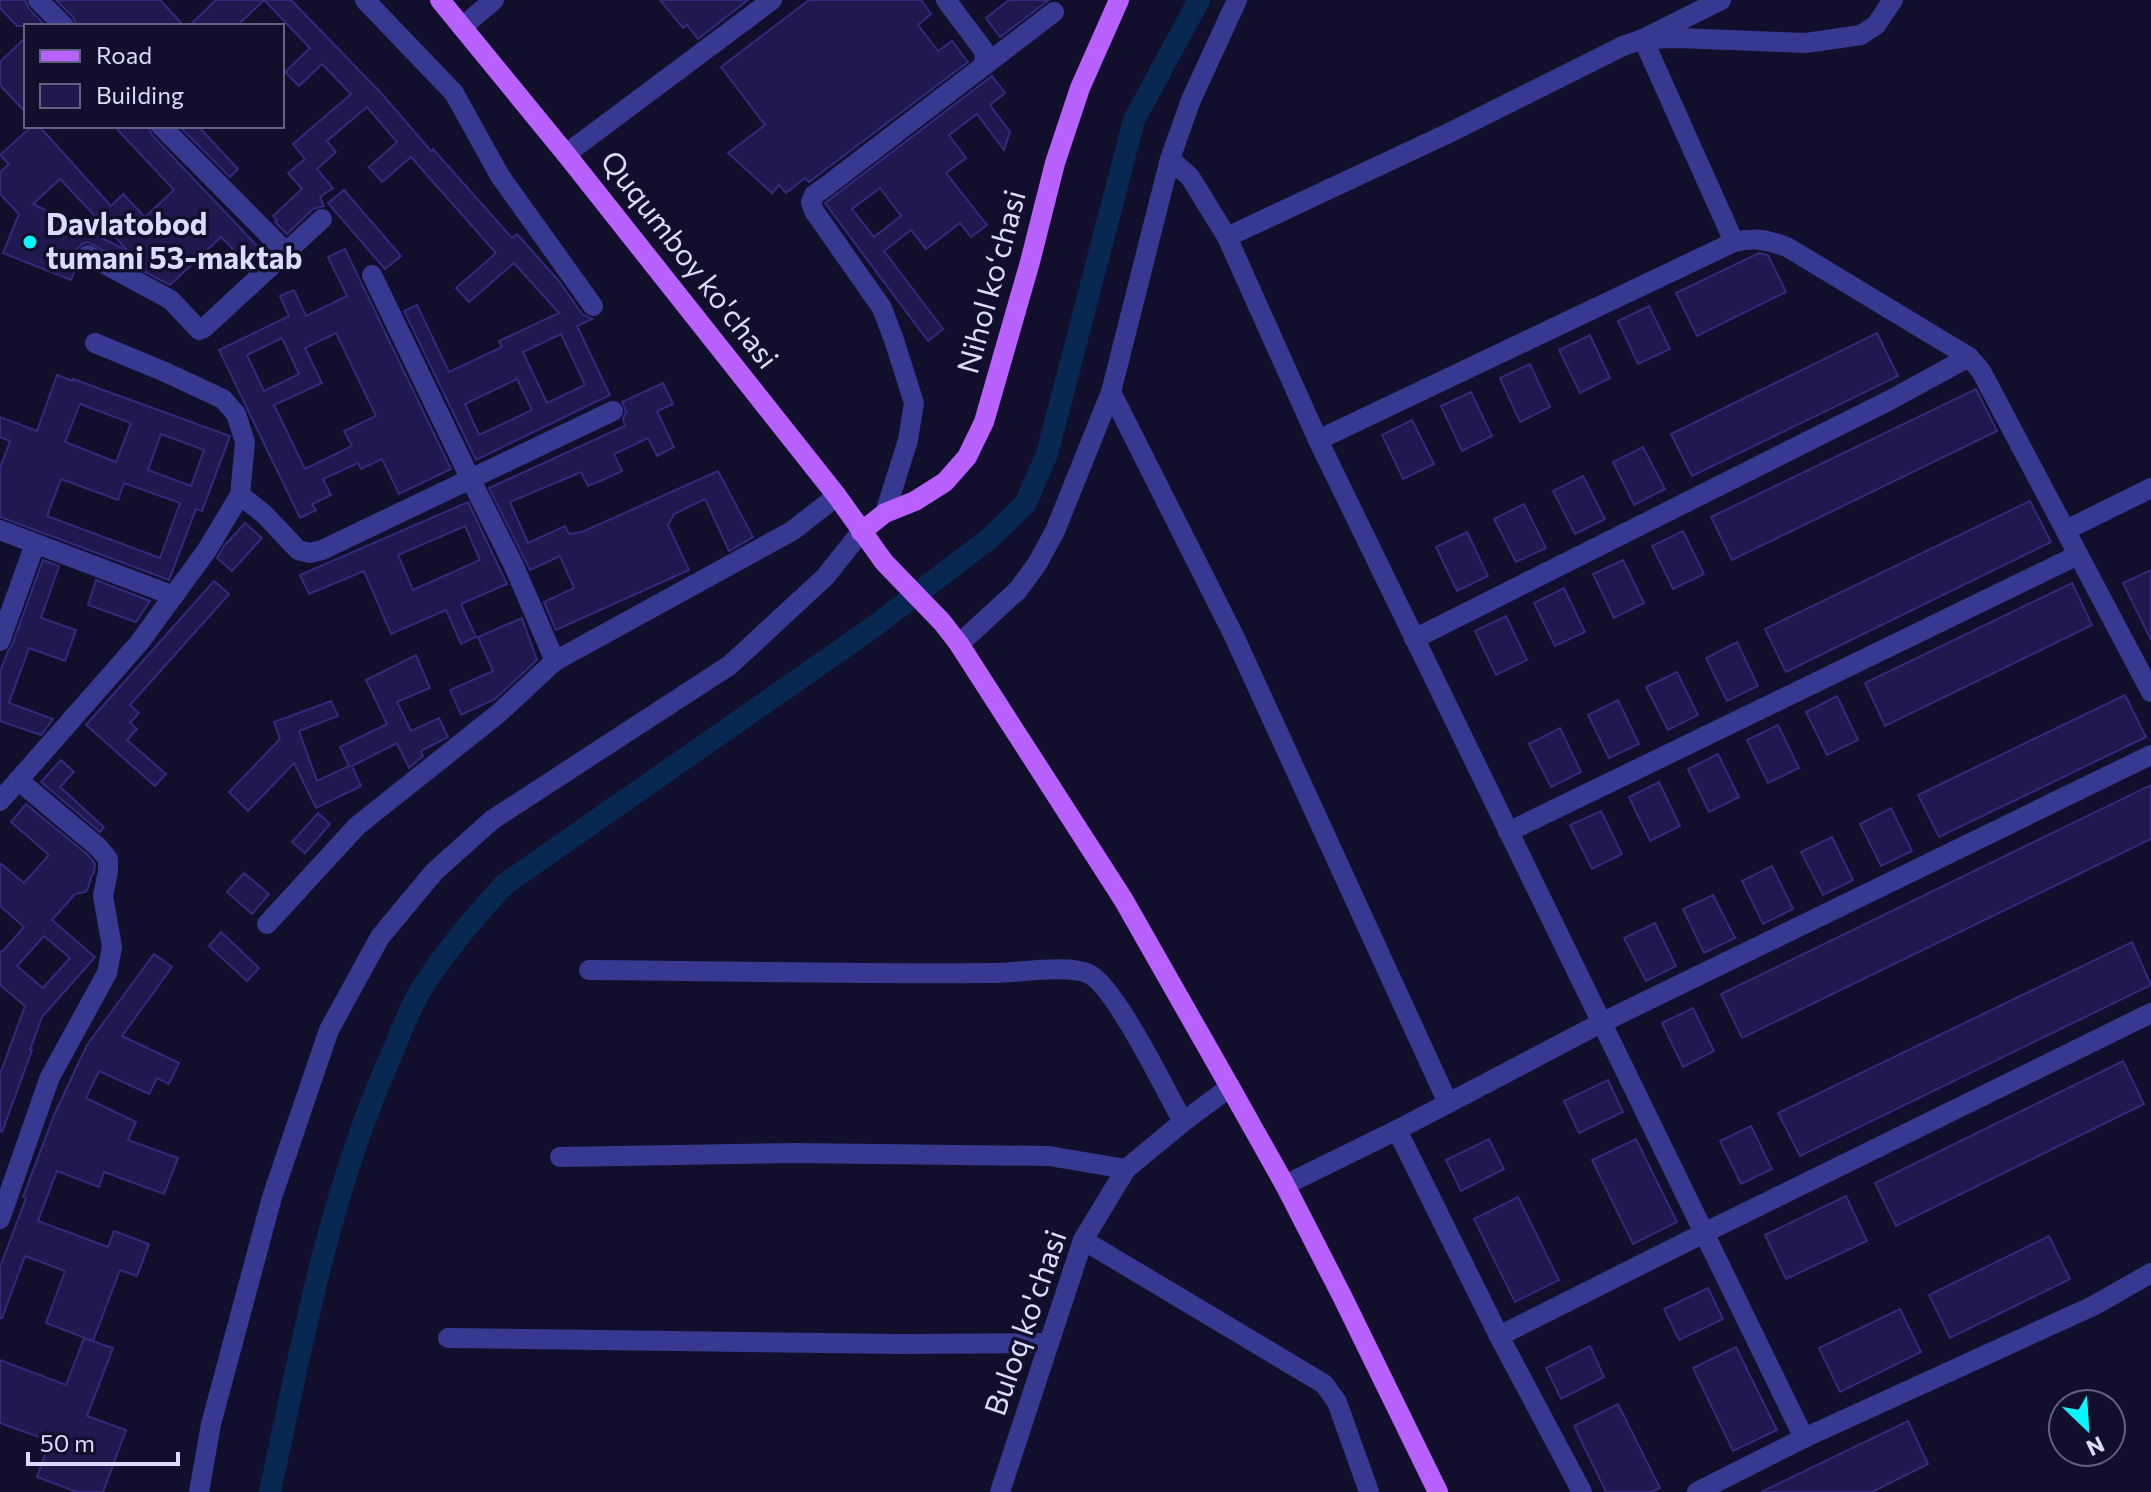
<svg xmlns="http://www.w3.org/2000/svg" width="2151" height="1492" font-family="Commissioner,sans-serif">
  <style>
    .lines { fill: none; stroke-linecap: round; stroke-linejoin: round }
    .canal { stroke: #082852; stroke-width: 22 }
    .building { fill: #20194f; stroke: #34297c; stroke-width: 2; fill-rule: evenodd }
    .minor { stroke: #36398f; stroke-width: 20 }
    .major { stroke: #b961ff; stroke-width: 20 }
    .poi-dot { fill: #06f7ff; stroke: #120f2c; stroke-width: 3 }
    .labels { text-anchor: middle; stroke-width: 7; stroke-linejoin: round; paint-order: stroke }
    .poi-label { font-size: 30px; font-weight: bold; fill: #dcdaff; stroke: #120f2c; text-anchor: start }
    .street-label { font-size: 30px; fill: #dcdaff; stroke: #120f2c }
  </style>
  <rect width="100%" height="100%" fill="#120f2c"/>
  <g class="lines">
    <path class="canal" d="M270 1492C301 1348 329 1195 389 1060 400 1036 408 1010 422 988 446 950 475 917 505 884L872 628 990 538 1025 504 1047 454 1134 120 1199 0"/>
  </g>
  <g class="building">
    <polygon points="0,0 25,0 29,9 46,26 17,26 0,8"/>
    <polygon points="56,0 160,0 184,26 77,26 73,17"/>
    <path d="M216 0H291L382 94 431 151 433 149 512 238 517 234 559 281 582 314 592 319 577 326 610 395 476 460 404 311 417 305 449 372 502 347 499 341 559 313 514 263 469 302 456 288 496 253 411 157 382 182 369 167 397 142 367 107 327 141 336 152 317 169 333 188 320 197 324 206 313 209 287 234 275 222 277 220 273 216 302 189 288 173 305 159 293 144 351 94 322 64 299 86 285 72 310 48 264 0 237 26H189ZM561 334 585 385 547 403 523 352ZM517 379 532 410 479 435 465 404Z"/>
    <polygon points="660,0 748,0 698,39 687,25 683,28"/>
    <polygon points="809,0 921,0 931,14 918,25 938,51 952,41 968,62 809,182 805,178 786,193 779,185 772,193 728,153 765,125 721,67"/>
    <polygon points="1009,0 1049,0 1000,37 986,18"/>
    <polygon points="26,37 26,113 0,85 0,62"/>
    <path d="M992 76 1005 93 990 105 1010 132 1004 150 977 114 949 135 966 158 946 173 987 225 971 237 960 223 926 249 911 230 884 251 943 329 928 341 825 203ZM880 188 901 216 874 237 852 209Z"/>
    <path d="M32 126H39L111 206 123 194 145 217 174 190 114 126H148L152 135 261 250 247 263 221 237 170 285 88 242 82 244 76 250 75 256 78 263 71 280 3 253 19 214 0 194V172L9 164 0 155ZM60 179 128 251 33 204Z"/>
    <polygon points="179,126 198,126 238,169 230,177"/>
    <polygon points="344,190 401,256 385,269 328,203"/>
    <path d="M345 249 451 469 399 494 382 459 361 469 358 463 323 479 331 495 312 504 316 510 300 518 219 350 289 316 280 296 294 290 306 316 347 296 328 257ZM336 333 376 416 344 431 352 446 305 469 274 405 322 383 305 348ZM282 338 299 374 264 391 247 355Z"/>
    <polygon points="1759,253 1768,255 1786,292 1697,336 1676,293"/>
    <polygon points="1649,306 1670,349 1638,364 1618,321"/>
    <polygon points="1877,333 1898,376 1692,476 1671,434"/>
    <polygon points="1590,335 1610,378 1580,393 1559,350"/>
    <polygon points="1530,364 1550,407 1520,422 1500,378"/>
    <path d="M57 375 73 381V379L230 436 202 511 196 509 169 580 0 517V468L10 441 0 437V417L37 431ZM80 404 131 423 116 462 65 442ZM161 434 204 450 191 486 148 470ZM61 479 118 500 124 483 180 503 160 558 47 516Z"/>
    <polygon points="663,383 673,404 657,411 674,447 657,456 648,438 614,454 622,471 607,478 588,486 581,472 510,502 528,543 565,526 569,534 582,532 718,471 753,537 729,551 705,499 674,514 668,525 689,570 556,630 544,602 574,588 560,556 530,570 489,488 625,426 623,419 626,411 622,402"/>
    <polygon points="1976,389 1997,431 1732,560 1711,517"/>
    <polygon points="1471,392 1492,436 1462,451 1441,406"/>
    <polygon points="1412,420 1434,464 1403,479 1382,435"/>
    <polygon points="1643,447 1665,489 1634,505 1613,462"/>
    <polygon points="1583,476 1605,519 1575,534 1553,491"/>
    <polygon points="2030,501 2051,542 1786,672 1765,629"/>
    <path d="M468 502 507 584 461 604 476 637 461 644 446 610 391 634 364 571 309 594 300 575ZM465 526 480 560 413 590 398 555Z"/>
    <polygon points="1524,504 1546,548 1516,562 1494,519"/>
    <polygon points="245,523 262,538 232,571 217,558 224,546"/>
    <polygon points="1683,531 1704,574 1673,589 1652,546"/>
    <polygon points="1467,532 1488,576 1457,591 1436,547"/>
    <polygon points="43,560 59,566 41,618 76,630 65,661 29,648 9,703 53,719 41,735 0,721 0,672 8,651 12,645"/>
    <polygon points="1623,560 1644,603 1614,618 1593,574"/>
    <polygon points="2151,570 2151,640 2123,583"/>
    <polygon points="96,580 150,601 136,622 88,605"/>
    <polygon points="214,581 229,594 130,705 139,713 130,723 137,729 127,740 166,774 155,786 86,725"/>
    <polygon points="2072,583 2092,625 1885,726 1865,683"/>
    <polygon points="1564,588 1585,632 1555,646 1534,603"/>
    <polygon points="1506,616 1527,660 1496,675 1475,631"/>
    <polygon points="522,618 537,660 495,699 461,715 450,690 493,671 478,637"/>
    <polygon points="1737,642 1758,686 1727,701 1706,658"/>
    <polygon points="416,655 430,688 397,702 411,731 439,718 448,737 421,751 423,756 409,768 397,743 352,766 361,786 316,808 294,763 248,811 229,792 280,739 274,722 331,701 338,716 299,731 317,781 349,766 340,747 387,724 366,680"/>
    <polygon points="1677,672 1698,715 1668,730 1646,687"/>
    <polygon points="2125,695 2146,737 1939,837 1918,795"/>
    <polygon points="1837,696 1858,740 1827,755 1806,712"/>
    <polygon points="1618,700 1639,744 1609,758 1588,715"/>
    <polygon points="1778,725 1799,768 1768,783 1747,740"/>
    <polygon points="1560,728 1581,772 1551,787 1529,744"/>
    <polygon points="1718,754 1739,797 1709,812 1688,769"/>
    <polygon points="61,760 74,772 60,787 104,827 100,832 41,782"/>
    <polygon points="1659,782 1680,826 1650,841 1629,797"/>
    <polygon points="2151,785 2151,839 1742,1038 1721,994"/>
    <path d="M26 804 89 856 95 864 94 872 91 877 88 888 85 892 75 894 52 920 95 957 42 1017 30 1050H32L2 1132 0 1131V1074L25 1006 0 985V951L2 952 24 927 0 906V863L24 883 49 855 11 822ZM44 936 70 958 43 988 17 966Z"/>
    <polygon points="1891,808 1912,851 1881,866 1860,824"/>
    <polygon points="1601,811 1622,854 1592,869 1570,825"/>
    <polygon points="318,813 330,824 305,853 292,842"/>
    <polygon points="1832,837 1853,880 1823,895 1801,852"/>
    <polygon points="1772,866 1793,909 1763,924 1742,881"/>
    <polygon points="244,873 269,894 252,914 227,892"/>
    <polygon points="1713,895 1735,938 1704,953 1683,909"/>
    <polygon points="1655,923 1676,966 1646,981 1624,938"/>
    <polygon points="221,932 259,968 247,981 209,946"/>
    <polygon points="2132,942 2151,985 1800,1156 1778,1113"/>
    <polygon points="154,954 172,967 122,1036 179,1063 169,1084 157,1078 149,1094 99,1071 86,1098 136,1122 128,1140 178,1158 164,1194 104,1172 99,1187 57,1171 38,1221 108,1247 114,1231 149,1244 137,1276 120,1270 93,1341 46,1323 65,1271 25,1256 2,1318 0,1318 0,1267 26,1198 23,1197 55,1113 87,1045"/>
    <polygon points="1693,1008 1714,1051 1683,1067 1662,1023"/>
    <polygon points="2123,1061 2144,1104 1896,1226 1875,1183"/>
    <polygon points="1608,1080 1623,1112 1579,1133 1564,1101"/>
    <polygon points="1751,1126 1772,1169 1741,1184 1720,1141"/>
    <polygon points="1489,1139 1504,1169 1461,1191 1446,1160"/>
    <polygon points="1636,1139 1677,1222 1633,1244 1592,1160"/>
    <polygon points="1846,1196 1867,1241 1786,1279 1765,1235"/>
    <polygon points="1518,1197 1559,1280 1515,1302 1474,1219"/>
    <polygon points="2049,1236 2070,1279 1950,1338 1929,1295"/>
    <polygon points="1708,1288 1723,1319 1679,1340 1664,1309"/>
    <polygon points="1900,1309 1921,1352 1840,1392 1819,1348"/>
    <polygon points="84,1338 113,1348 87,1416 126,1430 103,1492 77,1492 37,1477 50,1441 0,1423 0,1360 66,1385"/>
    <polygon points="1590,1346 1604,1377 1561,1399 1546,1368"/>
    <polygon points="1736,1347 1777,1430 1733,1451 1693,1368"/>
    <polygon points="1618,1404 1660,1488 1651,1492 1606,1492 1574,1426"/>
    <polygon points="1908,1421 1928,1464 1872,1492 1761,1492"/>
  </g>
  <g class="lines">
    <g class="minor">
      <polyline points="38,0 64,26"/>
      <polyline points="365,0 454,93 500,176 593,306"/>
      <polyline points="946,0 985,52 984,66"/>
      <polyline points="1721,0 1643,39 1734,242"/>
      <polyline points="462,27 494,0"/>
      <polyline points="161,126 286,252"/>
      <polyline points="566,154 772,0"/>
      <polyline points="1170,159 1190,177 1227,237 1318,440 1804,1438"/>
      <polyline points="1227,237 1451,132 1623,46 1643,39 1679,38 1806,43 1861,35 1876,25 1893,0"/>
      <polyline points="88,255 171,300 199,330 204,328 322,219"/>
      <polyline points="372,275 470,478 513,564 555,661"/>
      <polyline points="1111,392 1234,636 1448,1103"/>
      <path d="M1318 440 1734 242C1756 237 1767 240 1787 247L1969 357 1981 371 2151 692"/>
      <polyline points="240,495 264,514 298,550 310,553 322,550 613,411"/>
      <polyline points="885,513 908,440 914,403 894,340 882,308 814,211 811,202 814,195 828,185 1054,12"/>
      <polyline points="0,530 174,596"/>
      <polyline points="2066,530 2151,488"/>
      <polyline points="1414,639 1890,400 1969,357"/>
      <polyline points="0,641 35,544"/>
      <polyline points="959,644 1018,590 1037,564 1055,531 1111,392 1170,159 1191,100 1237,0"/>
      <polyline points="0,801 139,643 207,550 240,495 245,442 236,414 223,399 165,372 95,343"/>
      <polyline points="1508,832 2078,555"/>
      <polyline points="267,924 357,826 499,713 555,661 792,531 837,496"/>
      <path d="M589 970C723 971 858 974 992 973 1016 973 1069 964 1089 974 1115 986 1167 1093 1183 1122"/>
      <polyline points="1397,1130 1499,1336 1582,1492"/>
      <polyline points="560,1157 795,1153 1049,1156 1126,1169"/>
      <polyline points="1285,1185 1397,1130 1601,1023 2151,755"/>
      <polyline points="0,1219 50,1077 107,973 112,947 103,896 108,871 108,859 98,847 18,780"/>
      <polyline points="1083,1240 1324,1384 1337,1402 1369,1492"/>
      <polyline points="1499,1336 1704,1233 2151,1013"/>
      <polyline points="448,1338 900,1344 1049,1343"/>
      <polyline points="199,1492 211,1424 272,1197 329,1030 380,937 434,872 492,820 730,665 825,577 861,532"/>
      <polyline points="1000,1492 1083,1240 1126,1169 1183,1122 1230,1087"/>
      <polyline points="1697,1492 1804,1438 2093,1306 2151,1273"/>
    </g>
    <g class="major">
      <polyline points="440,0 566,154 837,496 884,562 942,622 959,644 1123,899 1230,1087 1285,1185 1342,1296 1438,1492"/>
      <polyline points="861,532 885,513 915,501 945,482 967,457 984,422 1030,262 1055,163 1080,88 1119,0"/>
    </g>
  </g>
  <circle class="poi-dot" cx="30" cy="242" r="8"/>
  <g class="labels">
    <g class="poi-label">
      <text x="46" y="235">Davlatobod<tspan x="46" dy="34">tumani 53-maktab</tspan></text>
    </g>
    <g class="street-label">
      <text transform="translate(689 260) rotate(52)" y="10">Ququmboy ko'chasi</text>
      <text transform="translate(992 282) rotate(-75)" y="10">Nihol koʻchasi</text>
      <text transform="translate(1026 1323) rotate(-71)" y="10">Buloq ko'chasi</text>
    </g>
  </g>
  <rect x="24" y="24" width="260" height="104" fill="#120f2c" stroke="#636080" stroke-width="2"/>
  <rect x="40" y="50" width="40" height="12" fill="#b961ff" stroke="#636080" stroke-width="2"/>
  <text x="96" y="64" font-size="24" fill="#dcdaff">Road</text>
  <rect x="40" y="84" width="40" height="24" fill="#20194f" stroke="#636080" stroke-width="2"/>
  <text x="96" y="104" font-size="24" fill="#dcdaff">Building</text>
  <g transform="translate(2087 1428) rotate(155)"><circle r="38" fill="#120f2c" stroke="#636080" stroke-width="2"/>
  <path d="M0-6L14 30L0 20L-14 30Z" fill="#06f7ff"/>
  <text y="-12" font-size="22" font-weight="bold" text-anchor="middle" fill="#dcdaff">N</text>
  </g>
  <path d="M28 1452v12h150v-12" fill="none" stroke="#dcdaff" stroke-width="4"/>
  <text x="40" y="1452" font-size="24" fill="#dcdaff" stroke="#120f2c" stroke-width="6" paint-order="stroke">50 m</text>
</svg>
